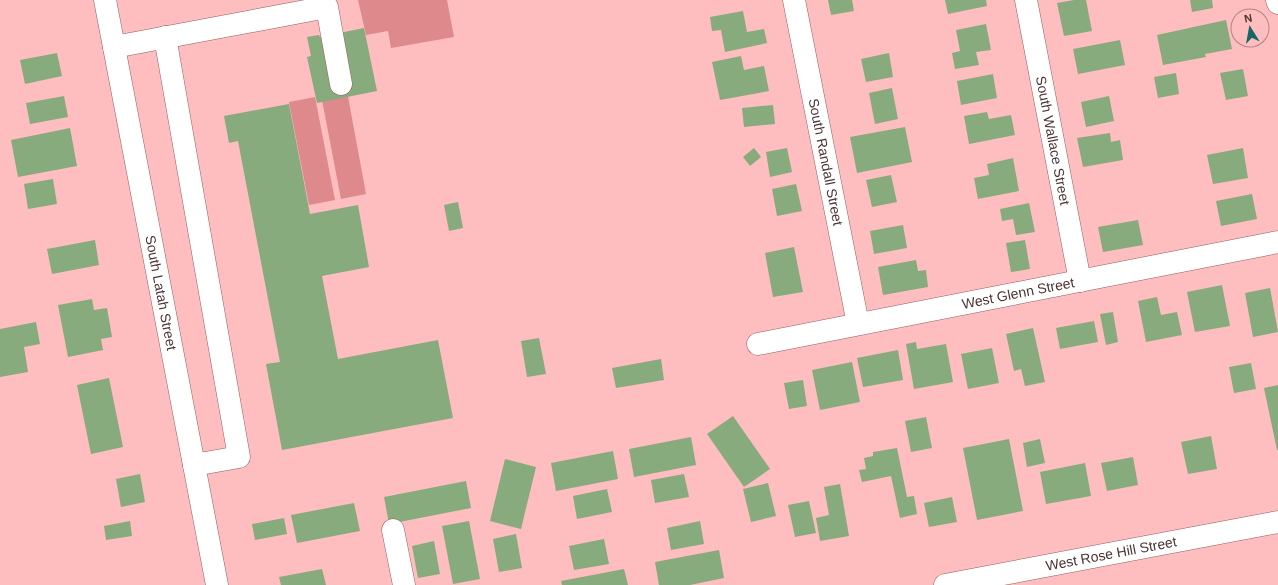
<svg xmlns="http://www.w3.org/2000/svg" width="1278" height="585" font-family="Helvetica,sans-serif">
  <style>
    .green { fill: #de8a8d }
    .building { fill: #88ab7d }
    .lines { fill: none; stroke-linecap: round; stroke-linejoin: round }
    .minor-casing { stroke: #955c5e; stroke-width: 23 }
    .minor { stroke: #fff; stroke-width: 22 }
    .labels { text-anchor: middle; stroke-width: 3.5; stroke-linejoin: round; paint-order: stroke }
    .street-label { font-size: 14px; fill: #4e3434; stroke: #febdbe }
  </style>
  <rect width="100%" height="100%" fill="#febdbe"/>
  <g class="green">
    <polygon points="358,0 447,0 454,37 391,48 388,31 366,35"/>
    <polygon points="347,91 366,194 341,199 321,95"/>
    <polygon points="315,97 335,200 309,205 289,102"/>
  </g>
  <g class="building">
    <polygon points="828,0 852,0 854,11 831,15"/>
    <polygon points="945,0 986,0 987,6 948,14"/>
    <polygon points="1074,0 1086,0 1092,31 1064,36 1057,3"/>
    <polygon points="1190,0 1212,0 1213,8 1192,12"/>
    <polygon points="743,11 747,32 764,29 767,43 725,52 721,30 712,31 710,17"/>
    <polygon points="1226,20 1232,49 1205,54 1206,57 1163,65 1157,35"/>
    <polygon points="986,24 991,50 976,52 979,65 955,69 952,53 960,51 956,30"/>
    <polygon points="364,28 377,91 317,103 307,57 311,56 307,37 319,35 320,37"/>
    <polygon points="1120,40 1125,65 1078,74 1073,49"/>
    <polygon points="57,53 62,76 25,84 20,60"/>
    <polygon points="889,53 893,77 866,82 861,59"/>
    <polygon points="741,56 744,70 764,66 769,91 720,100 712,62"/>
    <polygon points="1243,69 1248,96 1226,100 1220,73"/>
    <polygon points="1176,73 1179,94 1158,98 1154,77"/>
    <polygon points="993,74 997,98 961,105 957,81"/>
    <polygon points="892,88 898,119 875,124 869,93"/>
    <polygon points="64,96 68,117 30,124 26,103"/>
    <polygon points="1109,96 1114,121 1086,127 1081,102"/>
    <polygon points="289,104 310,214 358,205 369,267 322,276 338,359 438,340 453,418 282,450 266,364 280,362 238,141 229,143 224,116"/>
    <polygon points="773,105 775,124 744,127 742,108"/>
    <polygon points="987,112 989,119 1011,115 1015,135 969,144 964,116"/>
    <polygon points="905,127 912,162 857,173 850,137"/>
    <polygon points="70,128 77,166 18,177 11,140"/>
    <polygon points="1110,133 1111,142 1120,140 1123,160 1083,167 1077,138"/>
    <polygon points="754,148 761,157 750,166 743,157"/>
    <polygon points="787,148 792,172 770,177 766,152"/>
    <polygon points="1243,148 1248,178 1213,184 1207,155"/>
    <polygon points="1013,158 1019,191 978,199 974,178 989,175 987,164"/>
    <polygon points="891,175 897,202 872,207 866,180"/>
    <polygon points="53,179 57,204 28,209 24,184"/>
    <polygon points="796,184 802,211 777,216 772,189"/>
    <polygon points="1252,194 1257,219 1221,226 1216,201"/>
    <polygon points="458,202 463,228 449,231 444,205"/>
    <polygon points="1029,203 1035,232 1016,235 1013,219 1002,221 1000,209"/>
    <polygon points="1138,220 1143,245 1103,252 1098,227"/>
    <polygon points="903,225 907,248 874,254 870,231"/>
    <polygon points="95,240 99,265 52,274 47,249"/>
    <polygon points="1025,240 1030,269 1011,272 1006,243"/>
    <polygon points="794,247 803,292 773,297 765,253"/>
    <polygon points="916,260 918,271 926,270 928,287 883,295 878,267"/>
    <polygon points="1222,285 1230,326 1195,332 1187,292"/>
    <polygon points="1270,288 1278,332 1253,337 1245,293"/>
    <polygon points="1157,297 1161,315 1177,312 1182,335 1146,342 1138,301"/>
    <polygon points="92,299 94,310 107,308 112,337 101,339 103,350 68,357 58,305"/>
    <polygon points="1113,312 1118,342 1106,345 1100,314"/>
    <polygon points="1094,321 1098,342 1060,349 1056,328"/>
    <polygon points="36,322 40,344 24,347 28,372 0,377 0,329"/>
    <polygon points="1033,328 1045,382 1025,386 1021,369 1014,371 1006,334"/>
    <polygon points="539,338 546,374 527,377 521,341"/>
    <polygon points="916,342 917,349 946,344 953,382 914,389 906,344"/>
    <polygon points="992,348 999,383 968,389 961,354"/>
    <polygon points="898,350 903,380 863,387 857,358"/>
    <polygon points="661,359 664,380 616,388 612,368"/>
    <polygon points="852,362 860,402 820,410 812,370"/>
    <polygon points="1251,363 1256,389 1234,393 1229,367"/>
    <polygon points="109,378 123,447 91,454 77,385"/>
    <polygon points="803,380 807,406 789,409 784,383"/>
    <polygon points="1278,385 1278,450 1277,450 1264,388"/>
    <polygon points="733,416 770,469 744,487 707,434"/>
    <polygon points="926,417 932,448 911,452 905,421"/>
    <polygon points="1211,436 1217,469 1188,474 1181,442"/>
    <polygon points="691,437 696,465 634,477 629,449"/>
    <polygon points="1009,439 1023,511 977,520 963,448"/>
    <polygon points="1040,439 1045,463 1027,467 1023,443"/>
    <polygon points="897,448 907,497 914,496 917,514 900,518 891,476 862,482 859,470 866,469 864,458 873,456 873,452"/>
    <polygon points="613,451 618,479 556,491 551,463"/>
    <polygon points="1133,457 1138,485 1107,491 1101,463"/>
    <polygon points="505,459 536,467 521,529 490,521"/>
    <polygon points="1085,463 1091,496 1046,504 1040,472"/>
    <polygon points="140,474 145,502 121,507 116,479"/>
    <polygon points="684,474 689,497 655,503 651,480"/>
    <polygon points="466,481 471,508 389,524 384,497"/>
    <polygon points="768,483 776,516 751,522 743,489"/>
    <polygon points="840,484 849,536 820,541 816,518 829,515 824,487"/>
    <polygon points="607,489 612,512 577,519 573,496"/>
    <polygon points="952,497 957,522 929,527 924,503"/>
    <polygon points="809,501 816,533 795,537 788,505"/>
    <polygon points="354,503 360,531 297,543 291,515"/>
    <polygon points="284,518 287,534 255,540 252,524"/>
    <polygon points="130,521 132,536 106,540 104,526"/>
    <polygon points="469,521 480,579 453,584 442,526"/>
    <polygon points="700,521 704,544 671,550 667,528"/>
    <polygon points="516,534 522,568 499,572 493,539"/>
    <polygon points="604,539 609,564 574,570 569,546"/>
    <polygon points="434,541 440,574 418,578 412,546"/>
    <polygon points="719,550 724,578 690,585 659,585 655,562"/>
    <polygon points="322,569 326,585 281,585 279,577"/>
    <polygon points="624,569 628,585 562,585 561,581"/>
  </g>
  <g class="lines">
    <defs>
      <g id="minor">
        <path id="s1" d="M105 0 217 585"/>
        <path id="s2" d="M794 0 858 324"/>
        <path id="s3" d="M1026 0 1080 281"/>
        <polyline points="1277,0 1278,3"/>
        <polyline points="165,37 239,457 194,465"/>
        <polyline points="114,47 327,7 341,84"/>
        <path id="s4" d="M758 344 1278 242"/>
        <polyline points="393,530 404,585"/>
        <path id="s5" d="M945 585 1278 522"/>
      </g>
    </defs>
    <use href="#minor" class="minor-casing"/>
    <use href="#minor" class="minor"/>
  </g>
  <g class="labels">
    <g class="street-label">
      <text dy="5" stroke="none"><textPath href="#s3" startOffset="143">South Wallace Street</textPath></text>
      <text dy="5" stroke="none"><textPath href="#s2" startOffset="165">South Randall Street</textPath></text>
      <text dy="5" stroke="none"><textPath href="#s1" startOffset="298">South Latah Street</textPath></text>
      <text dy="5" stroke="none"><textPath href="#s4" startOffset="265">West Glenn Street</textPath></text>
      <text dy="5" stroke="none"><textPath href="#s5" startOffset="169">West Rose Hill Street</textPath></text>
    </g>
  </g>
  <g transform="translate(1250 28) rotate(349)"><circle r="19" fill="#febdbe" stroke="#b88687"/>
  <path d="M0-3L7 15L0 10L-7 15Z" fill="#176668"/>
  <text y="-6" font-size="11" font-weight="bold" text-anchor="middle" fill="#4e3434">N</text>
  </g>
</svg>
